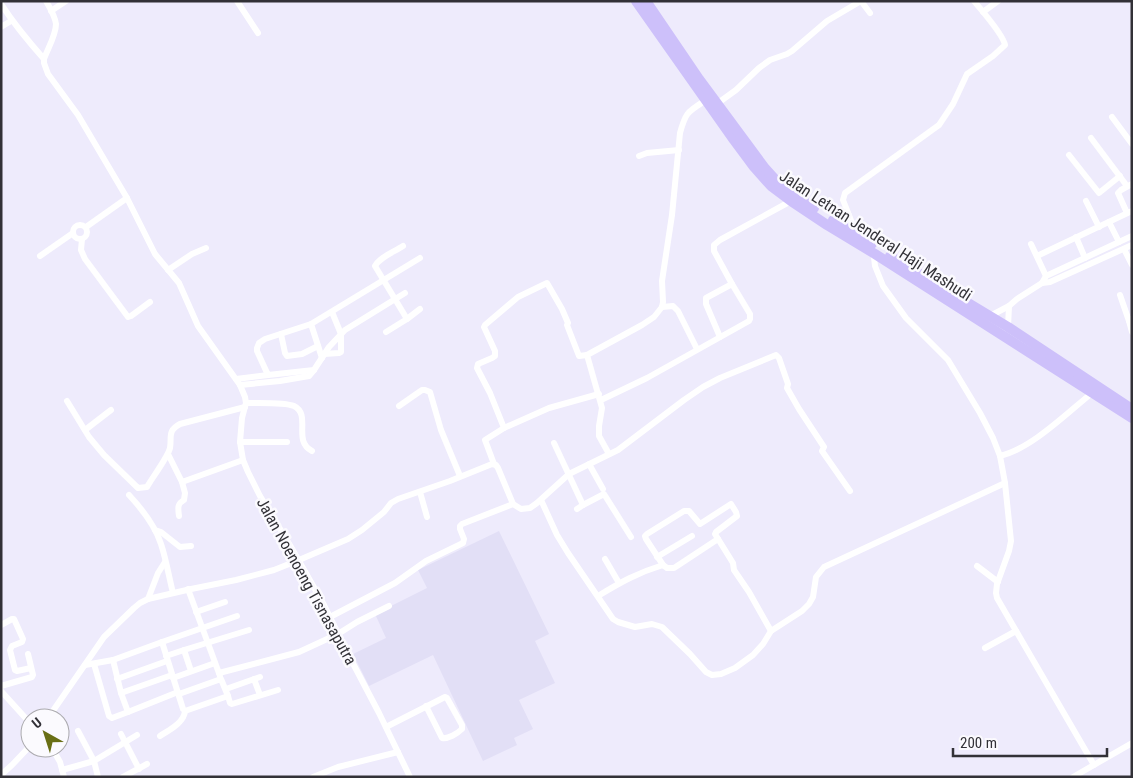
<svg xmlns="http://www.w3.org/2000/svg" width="1133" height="778" font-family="'Roboto Condensed',sans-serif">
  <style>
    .built { fill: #e2dff6 }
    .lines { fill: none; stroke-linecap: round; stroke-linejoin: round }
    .street { stroke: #fff; stroke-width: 6 }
    .primary { stroke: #cdc0fa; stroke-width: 10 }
    .labels { text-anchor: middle; stroke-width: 5; stroke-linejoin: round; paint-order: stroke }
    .street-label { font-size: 16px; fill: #323137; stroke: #fbfafe }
  </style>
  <rect width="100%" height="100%" fill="#eeebfc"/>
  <polygon class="built" points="499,531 549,634 535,641 555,683 519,700 533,729 514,738 517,745 483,761 433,655 369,686 353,654 386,638 375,614 427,588 418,570"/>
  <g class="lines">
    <g class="street">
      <path d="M46 1C50 8 55 16 56 24 56 35 48 48 44 59V63L48 74 78 115 127 198 155 254 179 283 198 326 240 385 245 397 246 403 242 418 240 442 243 460 248 472 260 496 291 547 324 605 347 652 379 713 410 777"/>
      <polyline points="237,1 258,33"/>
      <polyline points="861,1 870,13"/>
      <path d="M1 4C14 24 28 41 44 59"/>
      <polyline points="51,11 66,1"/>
      <polyline points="983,12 998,1"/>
      <polyline points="1,27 11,21"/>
      <polyline points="718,103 736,90 759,68 770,60 787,54 792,51 827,21 861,1"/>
      <polyline points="1112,117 1132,144"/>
      <polyline points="1091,138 1127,186"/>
      <polyline points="1069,155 1099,193 1120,176"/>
      <polyline points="639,156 647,153 679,150"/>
      <polyline points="1086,201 1099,227"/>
      <polyline points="1127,213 1118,193 1121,190 1132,184"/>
      <polyline points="1109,222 1119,242"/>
      <circle cx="80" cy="232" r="7"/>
      <polyline points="86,227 127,198"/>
      <path d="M856 233 843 200 845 193 939 125 953 104 967 74 993 56 1005 45C1003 34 982 11 974 1"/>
      <polyline points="1076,237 1085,258"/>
      <polyline points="82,239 81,250 85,259 128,317 131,316 150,302"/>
      <polyline points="1031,244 1046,276"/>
      <polyline points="1124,249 1132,265"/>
      <polyline points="875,254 874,257 875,266 883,286 906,318 948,360 980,413 993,438 1000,456 1005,483 1011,541 1009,551 997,584 996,593 997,598 1094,765"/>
      <polyline points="40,256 73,233"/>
      <polyline points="1037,256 1132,211"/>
      <polyline points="168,270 192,254 206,248"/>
      <polyline points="1042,283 1050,282 1132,245"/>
      <polyline points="1120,295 1129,321"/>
      <polyline points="662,307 673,306 678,311 697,349"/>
      <polyline points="990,316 1009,306 1017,299 1042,283 1046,276 1132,236"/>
      <polyline points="407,319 420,309"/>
      <polyline points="1130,319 1129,321 1132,332"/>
      <polyline points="311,324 322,358"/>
      <polyline points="1008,327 1009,306"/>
      <path d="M386 332 407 319 375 266C380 257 394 252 403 246"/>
      <polyline points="281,334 285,353 287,356 302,354 318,346"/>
      <polyline points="720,337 706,304 706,298 732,284 714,251 714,245 720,240 791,201"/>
      <polyline points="324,354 339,353 341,352 341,334 332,312"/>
      <polyline points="314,370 268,375 257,351 257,348 259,343 265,339 311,324 420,258"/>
      <polyline points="236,379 268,375"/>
      <polyline points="240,385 280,381 309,376 314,370 329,347 345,330 405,293"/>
      <polyline points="601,400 647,378 749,321 750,319 750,314 732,284"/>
      <path d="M67 401 89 437 104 455 138 488 147 487C152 478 168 457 170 448 172 437 167 431 180 424L245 407"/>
      <path d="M246 403C257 403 285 402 294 406 312 415 292 441 312 451"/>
      <polyline points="399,406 422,390 425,390 430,392 441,430 460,476"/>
      <polyline points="504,428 549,408 599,394"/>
      <polyline points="85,430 111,410"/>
      <polyline points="240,442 287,442"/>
      <polyline points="554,443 583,505"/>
      <polyline points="168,454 182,482 243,460"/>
      <path d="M609 454 599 436V426L602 408 587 355 642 325 654 317 662 307 663 302 662 281 672 215 680 133C686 111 688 112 706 100"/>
      <path d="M1000 456C1031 449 1067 413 1092 393"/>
      <polyline points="494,464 485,440 504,428 490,393 477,368 478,364 492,358 495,356 495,351 484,327 485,325 518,297 547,283 562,309 568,323 567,325 579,356 587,355"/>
      <polyline points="589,464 603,489"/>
      <polyline points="420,492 427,517"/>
      <path d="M129 495C142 509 155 525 161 544 166 559 169 577 173 593"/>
      <polyline points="541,500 557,535 568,553 613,619 618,622 635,627 652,624 662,627 690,654 706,672 712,675 721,674 735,668 753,655 763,644 771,631 802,611 809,604 813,597 816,577 824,567 1005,483"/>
      <polyline points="577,509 583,505 604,494 631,537"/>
      <path d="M179 516C178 508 177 504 184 500L185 493 182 482"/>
      <polyline points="155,530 161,532 180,547 191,546"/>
      <polyline points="657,557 692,536"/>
      <polyline points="605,559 619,583"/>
      <polyline points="663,565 646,539 645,536 647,534 684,511 689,511 700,524 731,504 736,512 737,516 716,532 715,534 733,563 734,570 749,592 771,631"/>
      <polyline points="977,566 998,582"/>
      <polyline points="188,589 220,676"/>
      <path d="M598 596C621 582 637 573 663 565L667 568H674L718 539"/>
      <polyline points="148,599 158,573 165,562"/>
      <polyline points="196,612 225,602"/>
      <polyline points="330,617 395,583 426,561 463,543 464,539 460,529 460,526 462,524 513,504"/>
      <polyline points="1,625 12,619 14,619 23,639 22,642 12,646 10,650 15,670 17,671 31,668"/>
      <polyline points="162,642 237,616"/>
      <polyline points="985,648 1016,631"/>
      <polyline points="166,656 184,650"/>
      <polyline points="113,660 121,693 172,675"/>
      <polyline points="94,664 109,716 112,718 128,712 121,693"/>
      <path d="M85 665 113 660 162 642 183 709 185 711C184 723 169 730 160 736"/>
      <polyline points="191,671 184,650 249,630"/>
      <polyline points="219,673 299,652 338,634 357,622 389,606"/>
      <polyline points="173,678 215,663"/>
      <polyline points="117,679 167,661"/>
      <polyline points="254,679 260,695"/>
      <polyline points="1,686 32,677 33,675 28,654"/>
      <polyline points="226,689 260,677"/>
      <polyline points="1,691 30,723"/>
      <polyline points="179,694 221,679 228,696 185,711"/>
      <polyline points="228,696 230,703 232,704 278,690"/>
      <polyline points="128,712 178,692"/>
      <polyline points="48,718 104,637 134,608 140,603 148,599 191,589 236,580 274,570 299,560 348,539 362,530 384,512 391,503 398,499 450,481 492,464 496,465 498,468 513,504 521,509 530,508 537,503 569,474 618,450 684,400 703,387 720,378 776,355 779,358 788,384 787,388 799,409 824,447 822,451 850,491"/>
      <path d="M386 727 445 697 447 698 462 725V729C457 734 448 739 442 738L426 706"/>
      <polyline points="78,731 94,761 98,777"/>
      <polyline points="121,734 139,769"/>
      <polyline points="52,748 60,762 64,777"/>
      <polyline points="62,770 94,761 137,735"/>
      <polyline points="1,775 12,765 30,746"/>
      <polyline points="123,777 147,764"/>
      <polyline points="313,777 338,767 398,752"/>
      <polyline points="1073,777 1132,743"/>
    </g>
    <g class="primary">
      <polyline points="636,1 734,140 754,167 771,186 791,201 827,225 875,254 1132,418"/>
      <polyline points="646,1 699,79 764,167 783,188 814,208"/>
      <polyline points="833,220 872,244"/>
      <polyline points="890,256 1008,327 1132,409"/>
    </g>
  </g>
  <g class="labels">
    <g class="street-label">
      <text transform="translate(876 235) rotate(33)" y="6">Jalan Letnan Jenderal Haji Mashudi</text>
      <text transform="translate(307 581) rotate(61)" y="6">Jalan Noenoeng Tisnasaputra</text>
    </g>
  </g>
  <rect width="1133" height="778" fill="none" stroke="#323137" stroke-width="5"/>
  <g transform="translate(45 733) rotate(321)"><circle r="24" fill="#fbfafe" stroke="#abaaae"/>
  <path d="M0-4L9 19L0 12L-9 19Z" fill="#696f15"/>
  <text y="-8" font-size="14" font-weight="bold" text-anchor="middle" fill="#323137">U</text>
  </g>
  <path d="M953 748v8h154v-8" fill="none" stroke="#323137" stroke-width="2.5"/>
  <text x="960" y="748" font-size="15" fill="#323137" stroke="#fbfafe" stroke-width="4" paint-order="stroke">200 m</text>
</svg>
